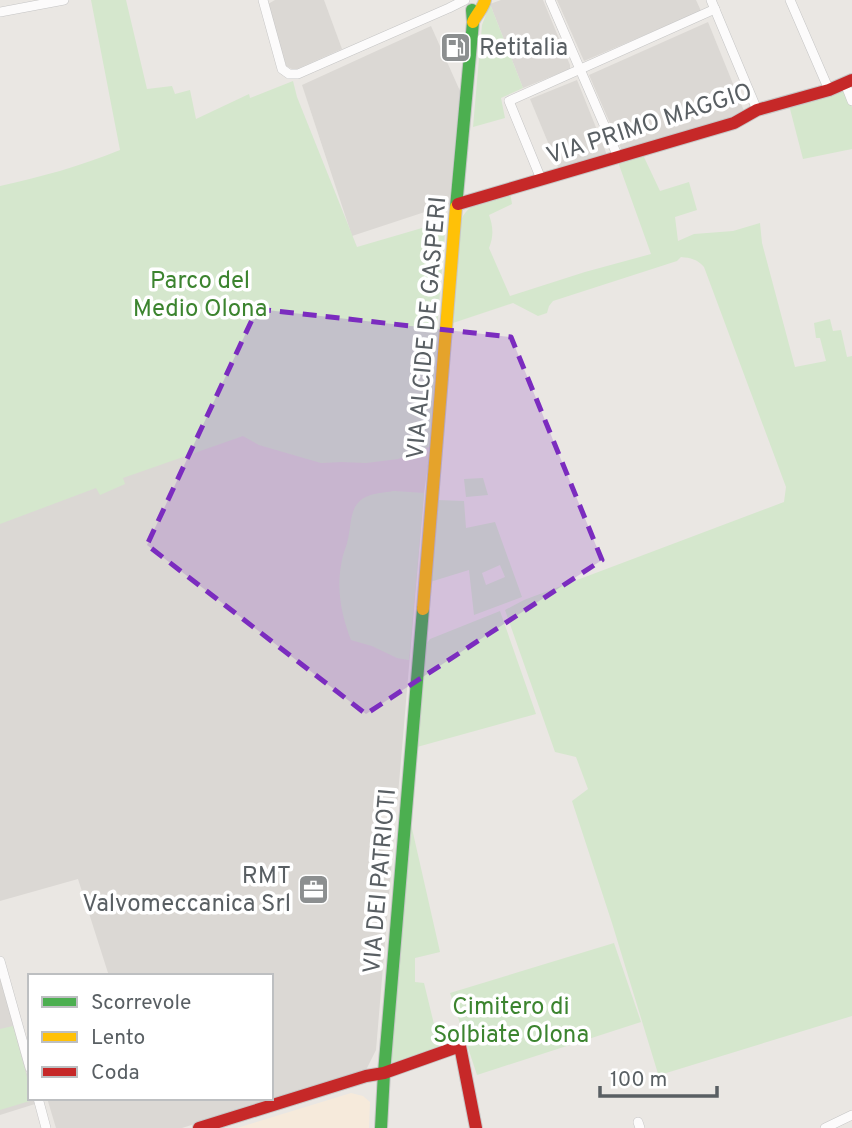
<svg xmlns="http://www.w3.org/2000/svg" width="852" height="1128" font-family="Overpass,sans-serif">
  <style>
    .commercial { fill: #f6eadb }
    .industrial { fill: #dbd8d4 }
    .green { fill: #d5e7cd; fill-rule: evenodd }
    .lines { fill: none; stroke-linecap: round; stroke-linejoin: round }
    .street-casing { stroke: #c5c5c5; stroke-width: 10 }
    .fast-casing { stroke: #c6c6c6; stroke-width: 14 }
    .slow-casing { stroke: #c6c6c6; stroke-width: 14 }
    .jam-casing { stroke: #c6c6c6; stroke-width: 14 }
    .street { stroke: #fcfbfb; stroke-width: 9 }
    .fast { stroke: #4caf50; stroke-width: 12 }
    .slow { stroke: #ffc107; stroke-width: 12 }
    .jam { stroke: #c62828; stroke-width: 12 }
    .marked { fill: #7b2cbf; fill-opacity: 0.2; stroke: #7b2cbf; stroke-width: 5; stroke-dasharray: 14 9; stroke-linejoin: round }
    .labels { text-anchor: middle; stroke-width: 7; stroke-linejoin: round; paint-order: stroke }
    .poi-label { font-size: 24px; fill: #595f63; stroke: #fff; text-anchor: start }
    .street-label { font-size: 24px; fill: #595f63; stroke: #fff }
    .park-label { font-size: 24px; fill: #3c842f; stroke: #fff }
  </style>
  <rect width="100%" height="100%" fill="#eae7e3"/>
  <polygon class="commercial" points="351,1093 363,1096 370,1102 369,1128 237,1128"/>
  <g class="industrial">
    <polygon points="275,0 324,0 342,49 297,69 292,69 286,66 268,4"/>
    <polygon points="501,0 543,0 570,65 570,69 523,88 490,4"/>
    <polygon points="557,0 696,0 701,11 584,61"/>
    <polygon points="708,22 744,111 734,118 622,151 589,75"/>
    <polygon points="431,26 460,91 449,204 352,236 302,85"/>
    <polygon points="577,80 607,155 559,169 530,99"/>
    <polygon points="189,430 431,446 424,493 397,806 373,812 381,834 394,835 376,1050 366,1070 182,1128 56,1128 47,1098 271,1098 271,976 109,976 78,879 0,901 0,511"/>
    <polygon points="0,978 30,1085 30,1098 33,1098 35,1104 0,1115"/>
  </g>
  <g class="green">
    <path d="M91 0H126L147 89 172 86 175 94 190 90 196 119 249 94 250 98 293 81 297 97 357 247 446 221 437 328 444 326 431 446 398 459 366 463 342 462 321 463 259 445 243 436 123 478 125 484 100 495 96 488 0 524V186C41 177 81 166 120 150Z"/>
    <polygon points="490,4 523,88 501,98 505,118 473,127 482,25"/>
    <polygon points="845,88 852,107 852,149 803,159 789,105"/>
    <path d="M643 155 660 191 689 182 697 210 675 217 678 241 694 234 733 231 760 223 762 243 795 367 826 361 820 338H816L814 323 830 319 833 331 841 330 847 357 852 356V1016L663 1074 659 1077 612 923 572 801 588 789 576 757 555 752 505 610 524 600 784 502 786 487 704 267C697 259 691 258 681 257L677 261 553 301 549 306 547 313 538 316 513 303 453 323 460 223C468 200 489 199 510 192L512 204 489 215C493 226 494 236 489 248L510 296 585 272 651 254 618 162Z"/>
    <polygon points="483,478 488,495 466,497 464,479"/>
    <path d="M394 491 424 493 409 660 397 658 372 646 351 640C341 614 336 588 342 560 343 553 347 546 348 539 351 527 350 512 358 503 366 493 383 493 394 491Z"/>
    <path d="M437 500 464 501 466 528 495 522 522 597 474 615 469 570 430 582ZM500 565 505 577 486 585 482 573Z"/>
    <polygon points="500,611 536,714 417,747 425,649 427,643 430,639"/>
    <polygon points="411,824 440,952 415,958 415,982 424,983 440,1049 394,1065 390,1061"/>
    <polygon points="614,943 641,1022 477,1075 450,993"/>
    <polygon points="13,1026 30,1088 30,1098 33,1098 33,1100 0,1110 0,1029"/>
  </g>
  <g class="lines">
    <defs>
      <g id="street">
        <polyline points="263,0 282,69 289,74 298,74 449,8 465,0"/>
        <polyline points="550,0 618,157"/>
        <polyline points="711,0 757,110"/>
        <polyline points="790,0 829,90"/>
        <polyline points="0,12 64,0"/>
        <polyline points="845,83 852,101"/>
        <polyline points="541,179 509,101 715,9"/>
        <polyline points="0,961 30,1068"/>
        <polyline points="38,1098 46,1128"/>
        <polyline points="638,1122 640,1128"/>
        <polyline points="825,1128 852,1115"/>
      </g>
      <g id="fast">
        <polyline points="456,207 473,22 472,10"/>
        <polyline points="381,1128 384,1073 423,609"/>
      </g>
      <g id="slow">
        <path d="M473 22C476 15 484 7 485 0"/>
        <polyline points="423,609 456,207"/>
      </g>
      <g id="jam">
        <polyline points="458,204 734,123 757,110 829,90 852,80"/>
        <polyline points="199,1128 366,1076 384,1073 460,1046 476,1128"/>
      </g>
    </defs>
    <use href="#street" class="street-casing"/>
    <use href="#fast" class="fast-casing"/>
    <use href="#slow" class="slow-casing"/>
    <use href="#jam" class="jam-casing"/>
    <use href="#street" class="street"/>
    <use href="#fast" class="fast"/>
    <use href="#slow" class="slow"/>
    <use href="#jam" class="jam"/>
  </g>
  <path class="marked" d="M257 309 511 337 602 560 366 714 147 545Z"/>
  <defs>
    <symbol id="fuel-square" viewBox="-11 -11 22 22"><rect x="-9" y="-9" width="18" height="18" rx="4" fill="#8c8f90" stroke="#fff"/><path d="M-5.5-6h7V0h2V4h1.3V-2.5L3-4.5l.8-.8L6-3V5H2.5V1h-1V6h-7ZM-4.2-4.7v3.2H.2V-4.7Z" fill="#fff"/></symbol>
    <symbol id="office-square" viewBox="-11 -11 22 22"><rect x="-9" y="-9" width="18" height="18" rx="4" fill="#8c8f90" stroke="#fff"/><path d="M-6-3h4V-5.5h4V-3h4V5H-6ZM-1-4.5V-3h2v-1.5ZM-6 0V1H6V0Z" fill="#fff"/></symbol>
  </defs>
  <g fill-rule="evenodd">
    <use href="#fuel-square" x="438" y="30" width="35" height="35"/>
    <use href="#office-square" x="296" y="872" width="35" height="35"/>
  </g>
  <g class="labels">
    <g class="poi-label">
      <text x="479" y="55">Retitalia</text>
      <text x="291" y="883" text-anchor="end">RMT<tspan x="291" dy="28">Valvomeccanica Srl</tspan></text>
    </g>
    <g class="street-label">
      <text transform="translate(649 123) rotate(-18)" y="8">VIA PRIMO MAGGIO</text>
      <text transform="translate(426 328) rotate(-85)" y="8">VIA ALCIDE DE GASPERI</text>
      <text transform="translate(379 881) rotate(-85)" y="8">VIA DEI PATRIOTI</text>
    </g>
    <g class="park-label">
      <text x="200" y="288">Parco del<tspan x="200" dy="28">Medio Olona</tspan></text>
      <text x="511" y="1014">Cimitero di<tspan x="511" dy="28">Solbiate Olona</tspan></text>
    </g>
  </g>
  <rect x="28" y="974" width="245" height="126" fill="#ffffff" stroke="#bdbfc1" stroke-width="2"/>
  <rect x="42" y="997" width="35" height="10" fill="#4caf50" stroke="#bdbfc1" stroke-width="2"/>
  <text x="91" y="1009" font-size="21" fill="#595f63">Scorrevole</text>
  <rect x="42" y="1032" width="35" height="10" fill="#ffc107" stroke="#bdbfc1" stroke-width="2"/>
  <text x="91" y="1044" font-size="21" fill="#595f63">Lento</text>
  <rect x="42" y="1067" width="35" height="10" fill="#c62828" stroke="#bdbfc1" stroke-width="2"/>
  <text x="91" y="1079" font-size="21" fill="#595f63">Coda</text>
  <path d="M600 1086v10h117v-10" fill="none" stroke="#595f63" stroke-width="3.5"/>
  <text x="610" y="1086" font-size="21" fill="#595f63" stroke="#ffffff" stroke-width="5" paint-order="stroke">100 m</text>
</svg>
